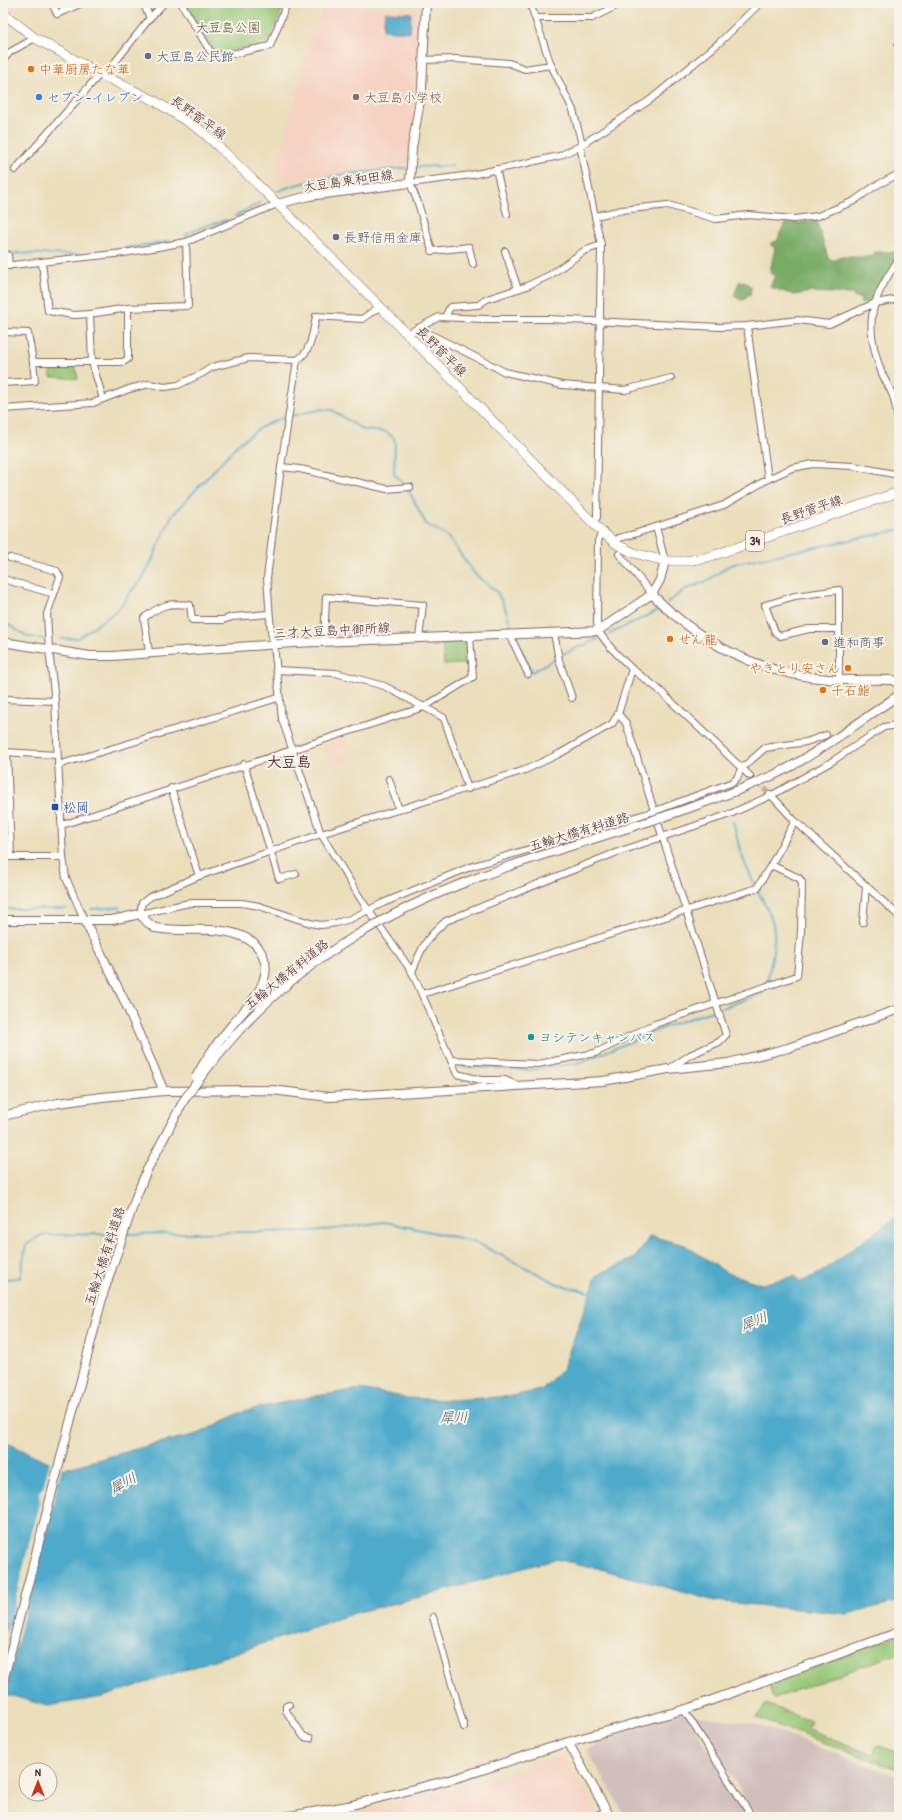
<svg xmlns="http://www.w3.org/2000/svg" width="902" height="1820" font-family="'Patrick Hand','Klee One',sans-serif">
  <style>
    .built { fill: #f6d2c3 }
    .industrial { fill: #d1bfbd }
    .green { fill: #95c675; stroke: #707250 }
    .forest { fill: #78ab66; stroke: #616548 }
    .water { fill: #4daacb; stroke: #4c647b }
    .pier { fill: #ebdebb }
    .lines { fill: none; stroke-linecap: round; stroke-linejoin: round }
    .stream { stroke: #4daacb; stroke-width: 2 }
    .street-tunnel { stroke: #cbb89e; stroke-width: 6; stroke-dasharray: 6 3; stroke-linecap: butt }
    .street-casing { stroke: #82625d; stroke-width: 8 }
    .secondary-casing { stroke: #82625d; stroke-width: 10 }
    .primary-casing { stroke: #82625d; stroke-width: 10 }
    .street { stroke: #fff; stroke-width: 6 }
    .secondary { stroke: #fff; stroke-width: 8 }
    .primary { stroke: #fff; stroke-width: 9 }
    .secondary-bridge-casing { stroke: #82625d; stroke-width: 10; stroke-linecap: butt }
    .secondary-bridge { stroke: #fff; stroke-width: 8 }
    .service-dot { fill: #5c6f8a; stroke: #f7f3e8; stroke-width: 1.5 }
    .food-dot { fill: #e8710a; stroke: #f7f3e8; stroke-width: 1.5 }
    .shop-dot { fill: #3f7fe0; stroke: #f7f3e8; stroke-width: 1.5 }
    .education-dot { fill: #8d6e63; stroke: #f7f3e8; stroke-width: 1.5 }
    .transit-dot { fill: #1a4fb4; stroke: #f7f3e8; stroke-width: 1.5 }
    .culture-dot { fill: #0f9aa8; stroke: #f7f3e8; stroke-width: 1.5 }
    .labels { text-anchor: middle; stroke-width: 4; stroke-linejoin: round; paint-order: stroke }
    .shield { fill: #f7f3e8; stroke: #7e5f64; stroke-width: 1 }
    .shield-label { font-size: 12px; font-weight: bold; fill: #4a1f2b }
    .park-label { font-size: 13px; fill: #605141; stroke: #f7f3e8 }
    .service-label { font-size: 13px; fill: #4e5e75; stroke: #f7f3e8; text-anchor: start }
    .food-label { font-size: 13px; fill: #c56008; stroke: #f7f3e8; text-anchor: start }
    .shop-label { font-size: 13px; fill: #366cbe; stroke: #f7f3e8; text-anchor: start }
    .education-label { font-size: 13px; fill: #785e54; stroke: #f7f3e8; text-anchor: start }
    .street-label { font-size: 13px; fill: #4a1f2b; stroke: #f7f3e8 }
    .transit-label { font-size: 13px; fill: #164399; stroke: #f7f3e8; text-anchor: start }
    .culture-label { font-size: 13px; fill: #0d838f; stroke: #f7f3e8; text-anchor: start }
    .water-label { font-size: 14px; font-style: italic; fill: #4b576b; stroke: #f7f3e8 }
    .quarter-label { font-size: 15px; font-weight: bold; fill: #4a1f2b; stroke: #f7f3e8 }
  </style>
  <rect width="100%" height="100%" fill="#f7f3e8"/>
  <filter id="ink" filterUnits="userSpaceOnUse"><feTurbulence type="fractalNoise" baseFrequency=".025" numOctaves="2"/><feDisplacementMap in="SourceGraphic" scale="8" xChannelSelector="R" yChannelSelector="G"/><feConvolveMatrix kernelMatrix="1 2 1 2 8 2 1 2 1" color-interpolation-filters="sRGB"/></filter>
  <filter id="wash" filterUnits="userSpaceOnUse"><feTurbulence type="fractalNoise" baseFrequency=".012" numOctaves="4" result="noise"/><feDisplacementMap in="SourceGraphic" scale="16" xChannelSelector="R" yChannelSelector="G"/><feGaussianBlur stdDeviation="0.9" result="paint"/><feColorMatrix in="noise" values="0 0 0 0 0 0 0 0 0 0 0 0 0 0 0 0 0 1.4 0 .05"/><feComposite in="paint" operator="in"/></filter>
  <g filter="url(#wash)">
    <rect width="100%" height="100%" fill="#ebdebb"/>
    <g class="built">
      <polygon points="325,5 420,9 420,36 416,90 407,166 372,168 285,183 288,175 276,170 294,104 306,53"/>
      <polygon points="345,738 347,746 326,753 323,746"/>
      <polygon points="350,751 353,759 331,767 328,758"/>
      <polygon points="563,1756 600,1817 342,1817 432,1796"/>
    </g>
    <g class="industrial">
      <polygon points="684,1710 749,1817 626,1817 587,1750 642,1722"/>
      <polygon points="693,1715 756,1724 899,1777 899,1817 757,1817"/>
    </g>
    <g class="green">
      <polygon points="184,3 285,3 268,43 220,53 214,51 211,47"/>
      <polygon points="51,365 75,365 78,379 51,377"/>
      <polygon points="465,640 467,642 468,656 463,657 464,664 444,665 442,641"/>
      <polygon points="899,1635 899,1653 773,1699 769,1684"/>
      <polygon points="766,1704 811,1721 808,1729 873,1755 877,1745 899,1753 899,1770 757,1718"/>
    </g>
    <g class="forest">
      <polygon points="816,219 828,258 836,261 838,257 872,257 875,252 898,252 874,298 861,304 860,298 854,297 853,294 810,292 794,295 770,287 775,276 770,272 775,248 770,244 778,240 780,233 786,222 800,223"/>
      <polygon points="745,281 751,287 750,295 748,294 745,299 741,300 734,296 739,282"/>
    </g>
    <g class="water">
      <polygon points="385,12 411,13 410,32 383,30"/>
      <polygon points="899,1215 899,1601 847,1614 715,1601 597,1568 555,1559 429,1595 358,1612 103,1697 47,1706 13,1696 3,1696 3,1441 64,1469 154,1444 198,1434 243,1411 316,1396 360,1389 409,1398 451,1400 511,1396 541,1390 563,1368 597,1275 635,1258 650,1236 685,1245 727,1273 762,1284 795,1276 800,1282 820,1273"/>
    </g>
    <polygon class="pier" points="50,1461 62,1466 3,1698 3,1647 5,1641 3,1639 6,1630 8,1630 40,1499 39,1498 41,1489 43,1488"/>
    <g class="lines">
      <g class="stream">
        <polyline points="414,167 452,166"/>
        <polyline points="278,191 295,185 345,174 406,168"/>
        <polyline points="235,216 260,203"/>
        <polyline points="185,235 202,227 227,220"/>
        <polyline points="8,253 82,255"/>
        <polyline points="94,253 170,241"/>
        <polyline points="408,489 426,524 447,536 475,574 497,592 504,606 512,628"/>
        <polyline points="667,603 684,590 709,580 728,566 737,563 899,530"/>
        <polyline points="3,621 28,637 44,639"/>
        <polyline points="609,634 659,610"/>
        <polyline points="61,639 78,638 119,609 132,590 141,581 150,565 171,517 238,444 260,428 278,419 322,409 332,410 363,430 386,432 393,437 395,441 394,474 405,485"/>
        <polyline points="517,640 532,672 563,654 598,639"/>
        <polyline points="733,821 741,854 754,884"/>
        <path d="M758 891C763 902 771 913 773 925 777 944 770 964 767 983"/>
        <polyline points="3,909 66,909"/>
        <polyline points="91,909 120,907"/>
        <polyline points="722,1008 763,993"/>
        <polyline points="459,1066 530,1070 579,1063 670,1025 712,1011"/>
        <polyline points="126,1234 320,1231 384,1222 473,1241 560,1285 593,1293"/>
        <polyline points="3,1279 20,1278 26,1245 41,1235 121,1234"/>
      </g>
    </g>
  </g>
  <g filter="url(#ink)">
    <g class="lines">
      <polyline class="street-tunnel" points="750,776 769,793"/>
      <defs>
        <g id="street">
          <polyline points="52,3 57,14 82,3"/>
          <polyline points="143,3 150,18"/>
          <polyline points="181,3 210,51 216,55 222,56 270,46 287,3"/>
          <polyline points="530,3 551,65 573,110 582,144"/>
          <polyline points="537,18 592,18 622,3"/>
          <polyline points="898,45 899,44"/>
          <polyline points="3,60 10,52 35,38"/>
          <polyline points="423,60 456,59 509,63 525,69 551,65"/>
          <polyline points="104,76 150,18 164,3"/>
          <polyline points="580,146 601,245 597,517 593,523"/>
          <polyline points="496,169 507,214"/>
          <polyline points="15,170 100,74"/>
          <polyline points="595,216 622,210 668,205 716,219 748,215 794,219 818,216 854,201 875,186 899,174"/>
          <polyline points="505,251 518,289"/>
          <polyline points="3,254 8,255 9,266"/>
          <path d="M899 259C890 272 876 295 873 311 869 328 874 351 880 368 883 378 889 386 893 396 896 405 897 416 899 426"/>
          <polyline points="42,263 48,311 74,315 90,314 128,308 188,306 186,242"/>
          <polyline points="473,264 469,247 432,251 418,203 410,183 471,175 559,156 580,146 650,100 719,43 760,3"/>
          <polyline points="3,266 124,253 186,242 277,204"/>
          <path d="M379 307 362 319 316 316C313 331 312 352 297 360L281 467 267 578 271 632 274 645 282 719 321 834 362 901 412 972 457 1074 481 1080H505L516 1085"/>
          <polyline points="90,314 92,362 103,399"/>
          <polyline points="445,317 450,307 478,305 487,299 527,286 550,275 584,251 601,245"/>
          <polyline points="747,326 768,479"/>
          <polyline points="418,328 505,372 562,385 625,390 671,378"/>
          <polyline points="3,332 28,333 33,362"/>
          <polyline points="407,334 439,317 484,319 548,319 720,327 747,326 798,320 829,324 875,303 899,299"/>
          <polyline points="3,383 35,381 33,362 123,362 128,359 128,308"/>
          <polyline points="3,409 93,403 129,389 149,384 165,387 178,385 203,373 212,367 249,358 297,360"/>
          <polyline points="281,467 300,469 387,489 410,487"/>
          <polyline points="656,527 665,561"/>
          <polyline points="602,532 598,541 597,622 598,631 611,648 632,669 657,688 750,776"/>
          <polyline points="618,538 631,535 724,505 768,479 792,468 813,464 853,466 899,475"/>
          <polyline points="619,554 652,594"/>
          <polyline points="10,558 57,571 60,577 54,594"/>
          <polyline points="3,579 54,594 47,614 49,650 55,701 63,857 66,878 85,921"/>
          <polyline points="554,633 559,660 572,698"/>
          <polyline points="510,635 528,674"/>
          <polyline points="324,642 326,597 423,605 419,638"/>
          <path d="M149 652 144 618C162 604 168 603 190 605L192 620H223L232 617 269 614"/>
          <polyline points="632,669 618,714 612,724 559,754 525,770 321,834 199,876 150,897 142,903 140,914 189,903 242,903 259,906 310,923 321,925 336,923 350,919 383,903 470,867 655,811 733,782 737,778 741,769 765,748 806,742 826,735"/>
          <polyline points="276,670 336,673 384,686 424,707 473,677 470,637"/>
          <polyline points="839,679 839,590 795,596 765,605 775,632 780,636 809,629 839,629"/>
          <polyline points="3,699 55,701"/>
          <polyline points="618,714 626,723 726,1035 719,1042 690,1055 669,1069"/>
          <polyline points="3,752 57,755"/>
          <polyline points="7,752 11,857"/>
          <polyline points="244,764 279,879 296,874"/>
          <polyline points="58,765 278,698"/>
          <polyline points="389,779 399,810"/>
          <polyline points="171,788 199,876"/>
          <polyline points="770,794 795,821 899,916"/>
          <polyline points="62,825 424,707 444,718 468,789"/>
          <polyline points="3,857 63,857"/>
          <polyline points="863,922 866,887"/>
          <path d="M412 972C422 947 425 939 446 921L615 853 730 814 772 795 831 762 884 727 899 725"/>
          <polyline points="422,994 757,888 771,865 795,821"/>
          <polyline points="451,1060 538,1064 595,1053 655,1024 797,976 801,932 802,882 799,878 771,865"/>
          <polyline points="433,1617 464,1727"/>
          <polyline points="289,1705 286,1706 286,1711 304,1737 310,1738"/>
          <polyline points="684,1710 752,1817"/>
        </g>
        <g id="secondary">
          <polyline points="277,204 309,196 410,183 412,148 422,88 426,3"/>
          <path d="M652 594C698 642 761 675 829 679 850 681 872 679 893 680L899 685"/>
          <polyline points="3,642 90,656 112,656 293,643 598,631 652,594 660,580 665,561"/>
          <path d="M689 808C723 796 757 784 790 767 828 746 863 719 899 695"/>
          <path d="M3 920H112L140 914 147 922 155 928C187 934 226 922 254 943"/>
          <polyline points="85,921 125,1002 164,1091"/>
          <polyline points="3,1116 58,1103 102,1097 164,1091 272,1090 329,1097 603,1081 668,1069 728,1063 788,1048 899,1009"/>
          <polyline points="3,1681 104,1291 136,1197 147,1170 184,1100"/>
          <polyline points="568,1742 610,1817"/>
          <polyline points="284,1817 348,1806 460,1777 568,1742 693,1707 899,1632"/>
          <polyline points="596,1817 606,1812"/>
        </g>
        <path id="primary" d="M3 13 35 38 104 76 155 101 199 129 218 146C349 272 474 403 602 532L618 545 634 553 665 561H685L705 558 727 551 899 492"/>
      </defs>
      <use href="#street" class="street-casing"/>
      <use href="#secondary" class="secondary-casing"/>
      <use href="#primary" class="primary-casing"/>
      <use href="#street" class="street"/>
      <use href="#secondary" class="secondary"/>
      <use href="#primary" class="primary"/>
      <defs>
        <g id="secondary-bridge">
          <path d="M196 1077C205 1060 215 1045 227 1031 247 1006 285 974 254 943"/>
          <path d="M184 1100C200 1077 217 1055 236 1034 298 963 386 912 474 879 544 852 617 833 689 808"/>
        </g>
      </defs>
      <use href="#secondary-bridge" class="secondary-bridge-casing"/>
      <use href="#secondary-bridge" class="secondary-bridge"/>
    </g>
  </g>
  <g class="service-dot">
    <circle cx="148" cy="56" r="4"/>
    <circle cx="336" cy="237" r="4"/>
    <circle cx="825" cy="642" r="4"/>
  </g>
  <g class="food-dot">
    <circle cx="31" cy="69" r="4"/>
    <circle cx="670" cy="639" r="4"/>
    <circle cx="848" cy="668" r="4"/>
    <circle cx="823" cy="690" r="4"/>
  </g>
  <circle class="shop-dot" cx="39" cy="97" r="4"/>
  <circle class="education-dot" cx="356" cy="97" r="4"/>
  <rect class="transit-dot" x="51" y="803" width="8" height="8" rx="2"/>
  <circle class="culture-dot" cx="531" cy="1037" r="4"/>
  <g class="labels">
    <rect class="shield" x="746" y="531" width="18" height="20" rx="3"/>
    <g class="shield-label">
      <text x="755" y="545">34</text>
    </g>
    <g class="park-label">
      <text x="228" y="32">大豆島公園</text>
    </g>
    <g class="service-label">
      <text x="156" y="61">大豆島公民館</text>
      <text x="344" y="242">長野信用金庫</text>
      <text x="833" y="647">進和商事</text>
    </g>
    <g class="food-label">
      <text x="39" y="74">中華厨房たな華</text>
      <text x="678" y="644">せん龍</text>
      <text x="840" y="673" text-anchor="end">やきとり安さん</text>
      <text x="831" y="695">千石鮨</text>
    </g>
    <g class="shop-label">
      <text x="47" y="102">セブン-イレブン</text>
    </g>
    <g class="education-label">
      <text x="364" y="102">大豆島小学校</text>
    </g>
    <g class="street-label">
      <text transform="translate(199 117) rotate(36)" y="5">長野菅平線</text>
      <text transform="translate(348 180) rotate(-8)" y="5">大豆島東和田線</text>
      <text transform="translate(442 351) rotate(45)" y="5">長野菅平線</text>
      <text transform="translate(811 509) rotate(-19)" y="5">長野菅平線</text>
      <text transform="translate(332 630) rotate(-3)" y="5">三才大豆島中御所線</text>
      <text transform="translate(579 831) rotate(-17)" y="5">五輪大橋有料道路</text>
      <text transform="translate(286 974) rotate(-39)" y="5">五輪大橋有料道路</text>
      <text transform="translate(104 1256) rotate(-72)" y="5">五輪大橋有料道路</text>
    </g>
    <g class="transit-label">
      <text x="63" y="812">松岡</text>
    </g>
    <g class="culture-label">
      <text x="539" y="1042">ヨシテンキャンバス</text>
    </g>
    <g class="water-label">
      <text transform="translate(754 1321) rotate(-22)" y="5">犀川</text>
      <text transform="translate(454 1417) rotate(-1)" y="5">犀川</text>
      <text transform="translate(123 1483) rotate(-29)" y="5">犀川</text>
    </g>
    <g class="quarter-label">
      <text x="289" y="767">大豆島</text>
    </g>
  </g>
  <rect width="902" height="1820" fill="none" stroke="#f7f3e8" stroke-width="16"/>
  <g transform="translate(38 1782)"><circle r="19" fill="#f7f3e8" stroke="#b29e9c"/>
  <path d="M0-3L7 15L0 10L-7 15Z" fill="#c8321e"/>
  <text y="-6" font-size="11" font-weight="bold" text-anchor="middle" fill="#4a1f2b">N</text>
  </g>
</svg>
